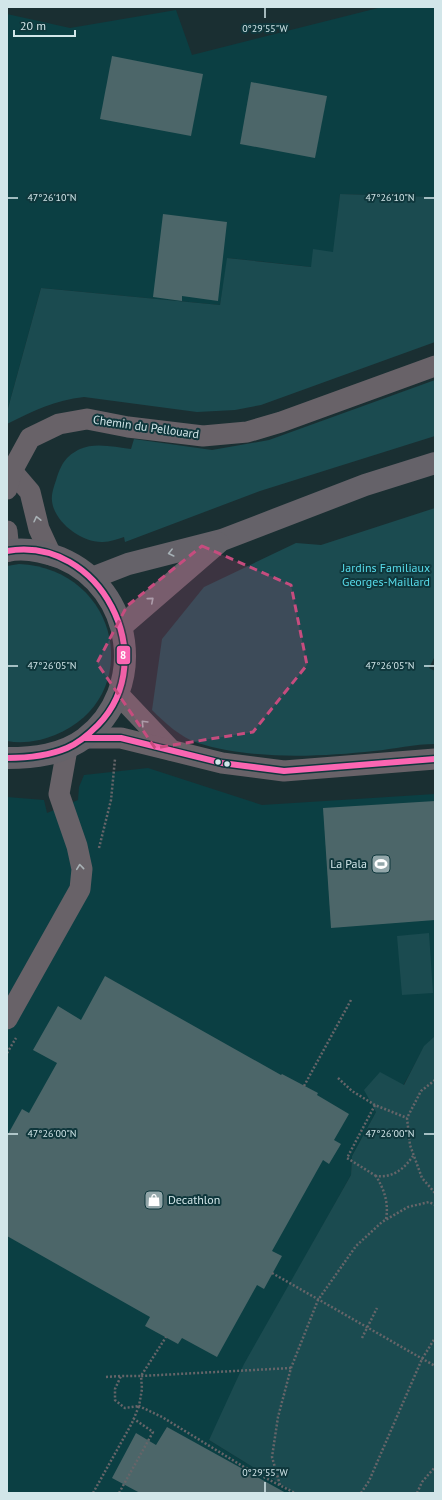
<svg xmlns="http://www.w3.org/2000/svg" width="442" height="1500" font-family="'PT Sans',sans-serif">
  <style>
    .built { fill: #0b3f43 }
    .green { fill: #1b4b50 }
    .building { fill: #4c6669 }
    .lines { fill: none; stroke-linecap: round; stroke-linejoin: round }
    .path { stroke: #666569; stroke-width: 2.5; stroke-dasharray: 2 2; stroke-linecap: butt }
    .minor { stroke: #686268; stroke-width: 21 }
    .major { stroke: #656269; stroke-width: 22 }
    .bus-1-casing { stroke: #0f373c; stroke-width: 9 }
    .bus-1 { stroke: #fa66b2; stroke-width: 6 }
    .oneway { stroke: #a8b1b5 }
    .oneway2 { stroke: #a6b1b6 }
    .marked { fill: #c64c7e; fill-opacity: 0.2; stroke: #c64c7e; stroke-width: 3; stroke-dasharray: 8 5; stroke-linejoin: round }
    .ticks { fill: none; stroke: #d2e6e9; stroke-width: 1.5 }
    .bus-dot { fill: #d2e6e9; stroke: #0f373c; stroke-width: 1.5 }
    .labels { text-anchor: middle; stroke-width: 4; stroke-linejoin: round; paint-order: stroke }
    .street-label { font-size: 12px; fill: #d2e6e9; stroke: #0f373c }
    .park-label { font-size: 12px; fill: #58dbea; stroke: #0f373c }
    .poi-label { font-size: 12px; fill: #d2e6e9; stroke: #0f373c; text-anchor: end }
    .ticks-label { font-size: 10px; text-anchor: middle; fill: #d2e6e9; stroke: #0f373c; stroke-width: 4; stroke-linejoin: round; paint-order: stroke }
    .line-badge { stroke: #0f373c; stroke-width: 1.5 }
    .badge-label { font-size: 11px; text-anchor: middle; font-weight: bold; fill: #fff }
  </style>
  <rect width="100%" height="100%" fill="#1a2f32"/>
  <g class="built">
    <polygon points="382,7 435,7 435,197 340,194 334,252 311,267 228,258 220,305 41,288 7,412 7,14 70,28 176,10 192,55"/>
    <polygon points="148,768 262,805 435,794 435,1036 424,1047 403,1086 376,1112 352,1156 351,1175 276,1309 209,1440 295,1493 7,1493 7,797 44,800 47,813 78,800 79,787 84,775"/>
  </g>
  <g class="green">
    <path d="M340 194 435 197V342L261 405 235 410 197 412 84 397C55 400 33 411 7 424V412L41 288 220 305 227 258 311 267 313 249 333 252Z"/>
    <path d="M435 380V436L260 491 125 542 124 537C117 539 110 542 103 542 82 543 54 522 52 501 51 493 55 484 57 477 62 463 66 456 80 449 95 442 115 447 131 449L134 439 212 450 269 440Z"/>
    <path d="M435 508V656L429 668 435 671V744C415 744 394 749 374 751 320 757 251 760 198 743 180 737 165 723 152 710L162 639 204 587 296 543 321 545Z"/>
    <path d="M19 564C121 569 146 698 55 735 40 741 23 744 7 741V566Z"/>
    <polygon points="429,933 433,993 402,995 397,936"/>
    <polygon points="435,1036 435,1493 295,1493 209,1440 244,1364 351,1175 352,1156 376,1112 364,1090 380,1072 404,1085 424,1046"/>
  </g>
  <g class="building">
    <polygon points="112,56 203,74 191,136 100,119"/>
    <polygon points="251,82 327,96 315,158 240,144"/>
    <polygon points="163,214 227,222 218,301 182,296 182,301 153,297"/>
    <polygon points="435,801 435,920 331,928 323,808"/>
    <polygon points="105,976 281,1075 282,1074 318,1093 317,1095 349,1114 334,1140 341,1144 329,1164 323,1160 272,1251 282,1256 264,1289 257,1285 217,1357 182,1338 178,1344 145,1326 150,1317 7,1236 7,1136 22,1109 29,1113 57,1063 33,1050 58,1006 81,1020"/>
    <polygon points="167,1427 286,1493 140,1493 112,1478 136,1433 156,1445"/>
  </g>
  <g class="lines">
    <g class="path">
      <polyline points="99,848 111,800 115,759"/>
      <polyline points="7,1053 16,1038"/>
      <polyline points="338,1078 352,1091 375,1105"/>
      <polyline points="435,1080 421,1091 407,1118 410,1145 422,1178 435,1193"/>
      <polyline points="304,1086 351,1000"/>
      <polyline points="376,1176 347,1158 375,1105 407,1118"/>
      <path d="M386 1219C389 1203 384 1189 376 1176 393 1178 404 1169 413 1156"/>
      <polyline points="272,1273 435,1366"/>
      <polyline points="362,1338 377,1308"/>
      <polyline points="291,1368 141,1376 142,1389 139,1406 162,1417 244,1467 295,1493"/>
      <polyline points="106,1377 121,1376"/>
      <polyline points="280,1485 272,1457 278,1417 291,1368 318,1300 356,1246 382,1222 408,1207 429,1202 435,1205"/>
      <polyline points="93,1493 132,1423 139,1406 125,1408 115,1400 115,1389 121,1376 141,1376 166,1337"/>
      <polyline points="119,1493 153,1432 134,1419"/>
      <polyline points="361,1493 369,1481 422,1359 435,1338"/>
      <polyline points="417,1493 422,1482 435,1467"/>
    </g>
    <g class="minor">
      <polyline points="7,469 12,471 30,492 39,529 51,555"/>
      <polyline points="7,489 12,471 30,438 59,424 87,419 128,427 203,436 247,432 281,422 435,366"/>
      <polyline points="7,531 9,551"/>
      <polyline points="118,694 171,750"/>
      <polyline points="85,738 121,738 222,763 284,771 435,759"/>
      <polyline points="7,1019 80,889 82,869 77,846 59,794 67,749"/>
    </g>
    <g class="major">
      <path d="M7 551C24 547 45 552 61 558 134 589 148 689 85 738 62 755 34 758 7 758"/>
      <polyline points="92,578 128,564 222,540 365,485 435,463"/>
      <polyline points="122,626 218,543"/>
    </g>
    <defs>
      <g id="bus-1">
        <path d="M7 551C100 535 163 658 98 725 88 735 79 743 67 748 48 756 27 758 7 758"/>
        <polyline points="85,738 121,738 222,763 284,771 435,759"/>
      </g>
    </defs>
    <use href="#bus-1" class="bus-1-casing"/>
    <use href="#bus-1" class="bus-1"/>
  </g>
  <defs><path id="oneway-chevron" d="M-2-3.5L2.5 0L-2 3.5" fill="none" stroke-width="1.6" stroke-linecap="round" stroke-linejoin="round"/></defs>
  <g class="oneway">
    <use href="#oneway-chevron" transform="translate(37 519) rotate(-103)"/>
    <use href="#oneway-chevron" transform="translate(144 723) rotate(-134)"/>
    <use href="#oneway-chevron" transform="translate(80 867) rotate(-96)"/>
  </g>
  <g class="oneway2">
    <use href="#oneway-chevron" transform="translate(171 553) rotate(166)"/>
    <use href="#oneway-chevron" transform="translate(151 600) rotate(-41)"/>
  </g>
  <path class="marked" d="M202 546 291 585 307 665 253 732 155 748 97 663 127 606Z"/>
  <path class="ticks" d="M265 8V18M8 198H18M424 198H434M8 666H18M424 666H434M8 1134H18M424 1134H434M265 1482V1492"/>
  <defs>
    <symbol id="stadium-square" viewBox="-11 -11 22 22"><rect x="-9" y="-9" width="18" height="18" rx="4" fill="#92a6a9" stroke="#0f373c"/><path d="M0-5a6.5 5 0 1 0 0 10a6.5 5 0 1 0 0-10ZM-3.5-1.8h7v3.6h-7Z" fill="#fff"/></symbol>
    <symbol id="shop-square" viewBox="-11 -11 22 22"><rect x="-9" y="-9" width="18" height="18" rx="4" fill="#92a6a9" stroke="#0f373c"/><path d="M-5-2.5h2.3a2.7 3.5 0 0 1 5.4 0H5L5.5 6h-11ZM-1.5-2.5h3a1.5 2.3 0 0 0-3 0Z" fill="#fff"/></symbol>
  </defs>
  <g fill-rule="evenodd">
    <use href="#stadium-square" x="370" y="853" width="22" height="22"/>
    <use href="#shop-square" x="143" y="1189" width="22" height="22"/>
  </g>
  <g class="bus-dot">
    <circle cx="218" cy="762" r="3.5"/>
    <circle cx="227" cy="764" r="3.5"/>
  </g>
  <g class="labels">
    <g class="street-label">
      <text transform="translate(146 427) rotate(8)" y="4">Chemin du Pellouard</text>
    </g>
    <g class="park-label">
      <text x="386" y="572">Jardins Familiaux<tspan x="386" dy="14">Georges-Maillard</tspan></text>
    </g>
    <g class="poi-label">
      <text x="367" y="868">La Pala</text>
      <text x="168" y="1204" text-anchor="start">Decathlon</text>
    </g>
  </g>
  <g class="ticks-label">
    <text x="265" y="32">0°29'55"W</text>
    <text x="52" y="201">47°26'10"N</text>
    <text x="390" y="201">47°26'10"N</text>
    <text x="52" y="669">47°26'05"N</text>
    <text x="390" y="669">47°26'05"N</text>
    <text x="52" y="1137">47°26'00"N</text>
    <text x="390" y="1137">47°26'00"N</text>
    <text x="265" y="1476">0°29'55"W</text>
  </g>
  <rect class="line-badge" x="116" y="645" width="15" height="20" rx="4" fill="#fa66b2"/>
  <g class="badge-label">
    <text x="123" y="659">8</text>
  </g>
  <rect width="442" height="1500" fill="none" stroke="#d2e6e9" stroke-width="16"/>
  <path d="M14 30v6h61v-6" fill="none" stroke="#d2e6e9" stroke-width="2"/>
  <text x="20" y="30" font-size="12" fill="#d2e6e9" stroke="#0f373c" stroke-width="3" paint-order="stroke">20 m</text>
</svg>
